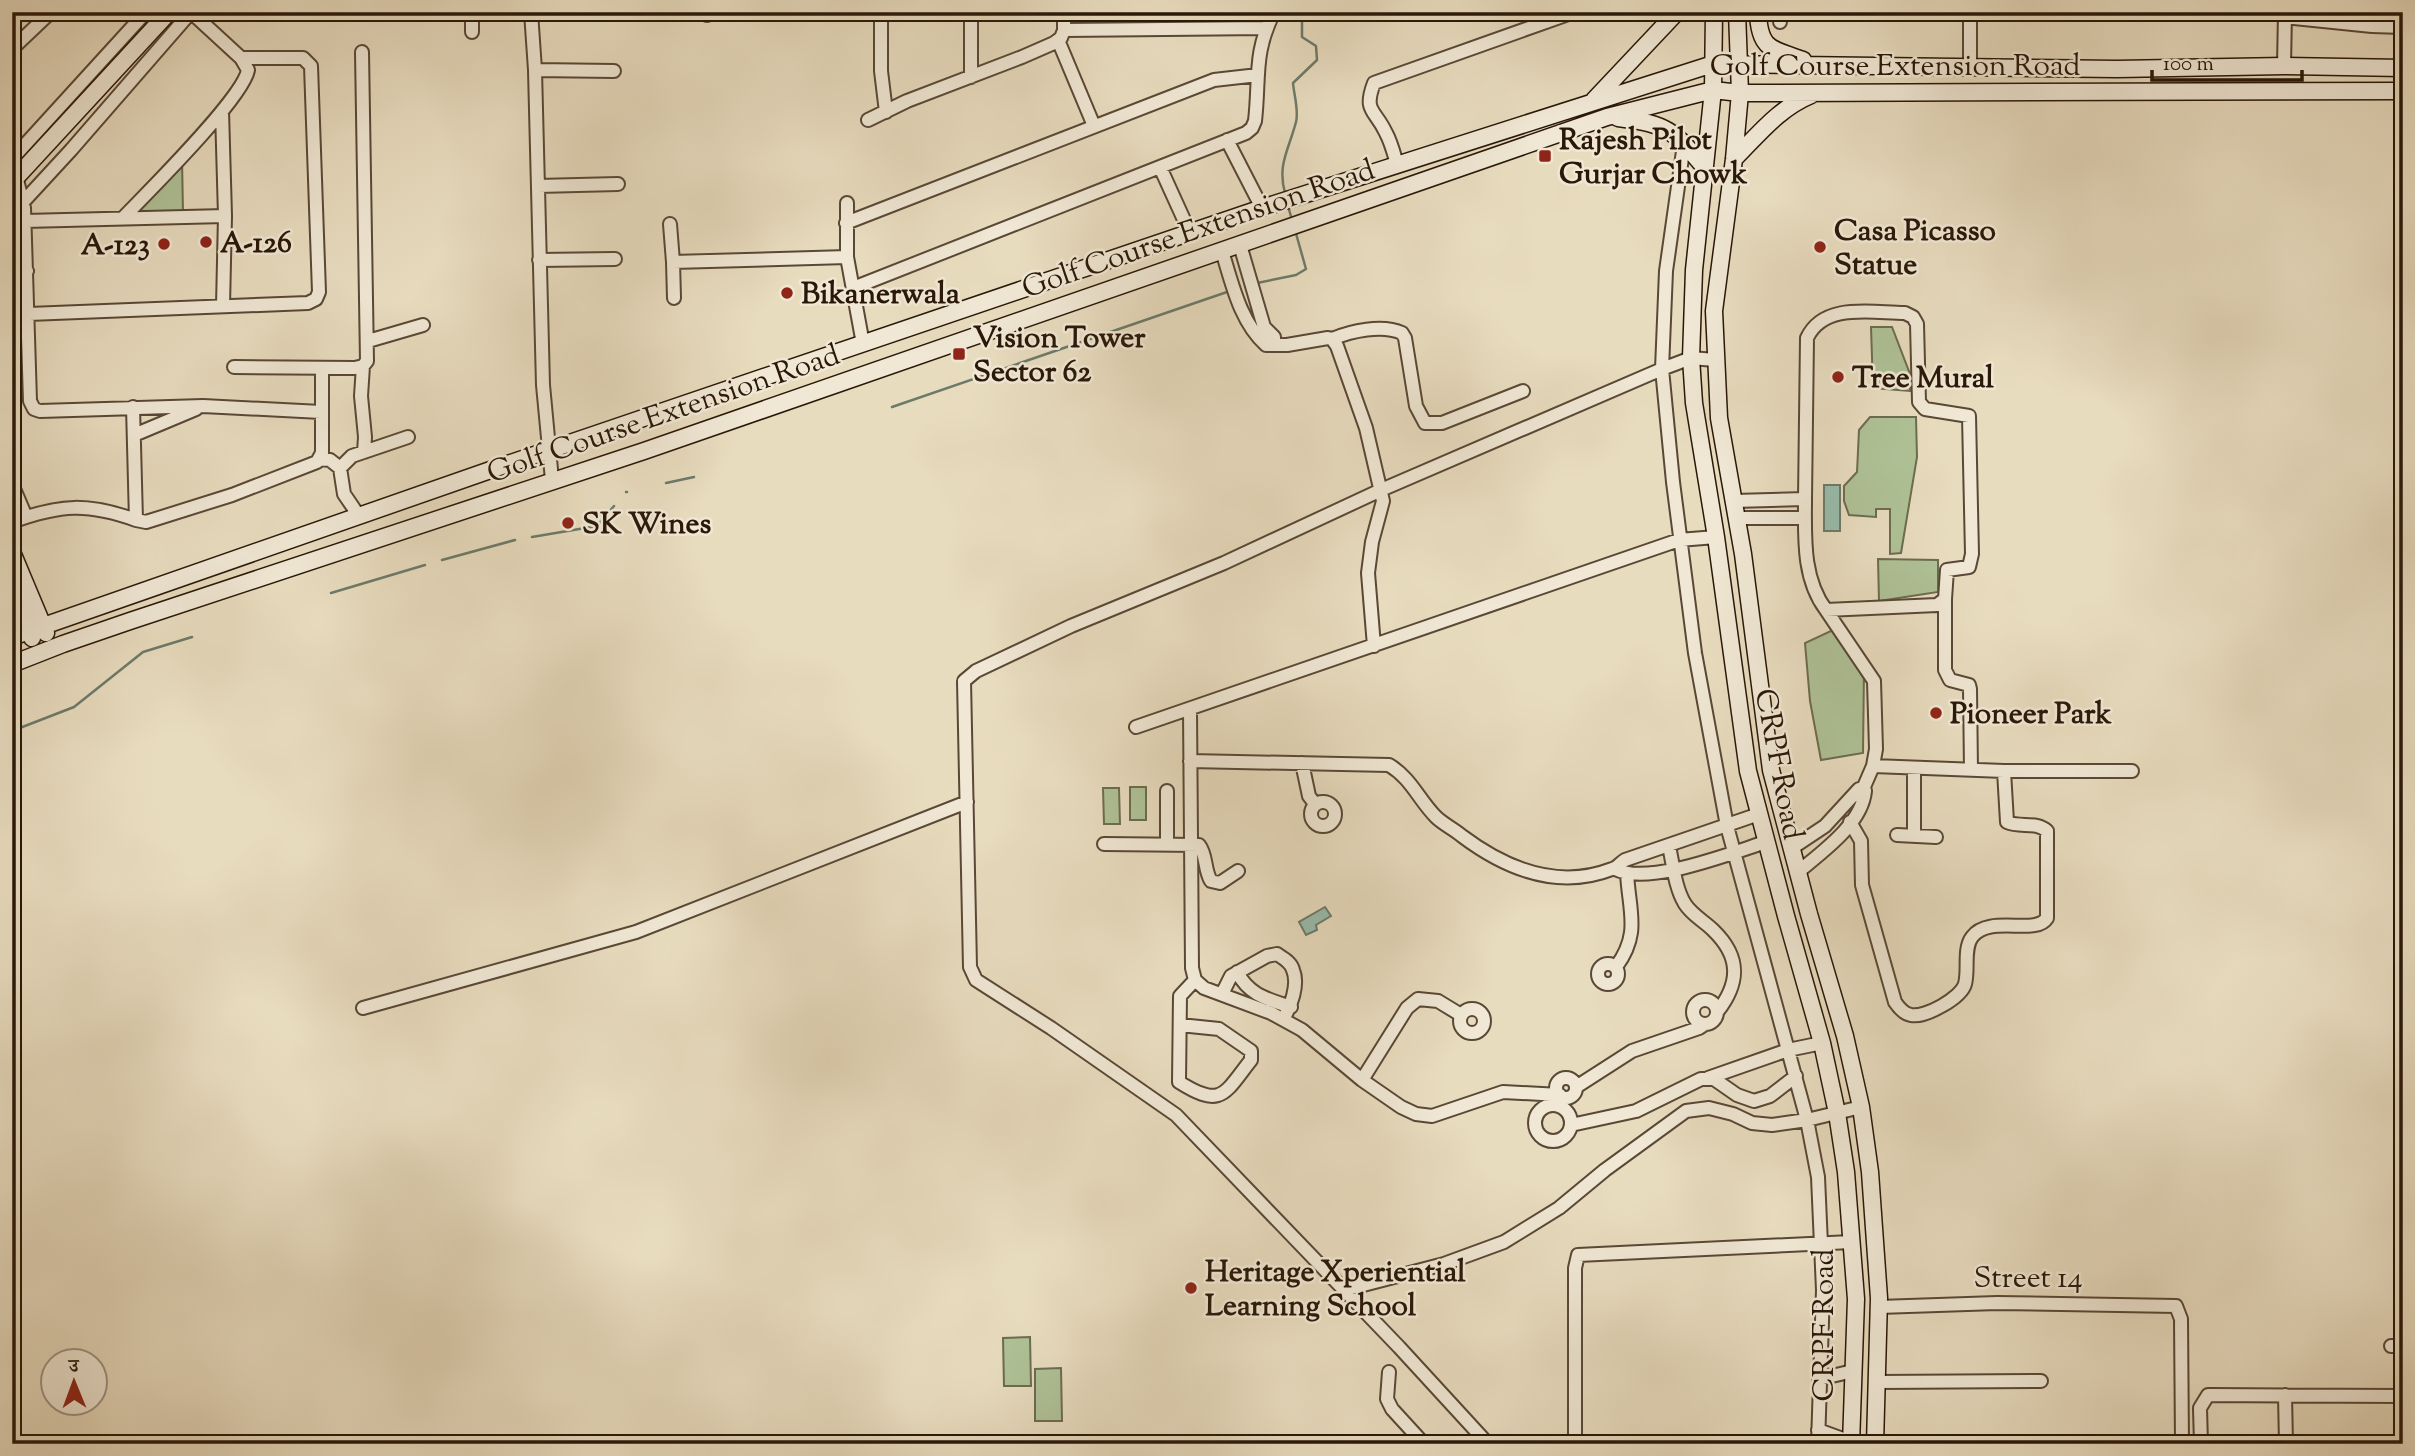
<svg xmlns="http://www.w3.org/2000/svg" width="2415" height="1456" font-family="'Sorts Mill Goudy','Noto Serif Devanagari',serif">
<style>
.green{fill:#afc297;stroke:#6c6c50;stroke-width:2}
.water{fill:#98bcac;stroke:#6c7a6a;stroke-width:2}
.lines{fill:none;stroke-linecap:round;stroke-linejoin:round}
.stream{stroke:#6c7a6a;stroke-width:2.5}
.street-casing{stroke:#594836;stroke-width:16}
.secondary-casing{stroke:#291708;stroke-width:19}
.street{stroke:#f0e8d5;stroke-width:12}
.secondary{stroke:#f0e8d5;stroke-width:16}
.poi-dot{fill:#8f2418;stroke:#f0e8d5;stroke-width:2.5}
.labels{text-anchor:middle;stroke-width:5;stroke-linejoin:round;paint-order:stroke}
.street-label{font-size:30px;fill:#291708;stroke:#f0e8d5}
.poi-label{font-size:30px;font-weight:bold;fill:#291708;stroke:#f0e8d5;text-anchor:start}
</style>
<rect width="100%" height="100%" fill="#e8dcbf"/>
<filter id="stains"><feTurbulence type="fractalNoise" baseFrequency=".00286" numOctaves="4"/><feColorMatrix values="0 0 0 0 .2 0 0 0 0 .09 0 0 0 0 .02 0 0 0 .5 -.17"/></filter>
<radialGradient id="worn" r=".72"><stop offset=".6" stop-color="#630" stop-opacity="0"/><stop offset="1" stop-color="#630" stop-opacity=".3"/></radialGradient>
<path class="green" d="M 182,159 L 183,213 L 130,216 Z
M 1871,327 L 1892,327 L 1910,374 L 1910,391 L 1873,388 Z
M 1870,417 L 1916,417 L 1917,457 L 1901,553 L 1890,554 L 1890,509 L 1876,509 L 1876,517 L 1849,515 L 1844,501 L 1844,486 L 1857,472 L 1859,430 Z
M 1878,559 L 1938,560 L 1938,592 L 1879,601 Z
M 1833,630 L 1864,668 L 1863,753 L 1821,760 L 1810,701 L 1805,643 Z
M 1130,787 L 1146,787 L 1146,820 L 1130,820 Z
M 1103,788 L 1119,788 L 1120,824 L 1104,824 Z
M 1030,1337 L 1031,1386 L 1004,1386 L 1003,1338 Z
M 1061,1368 L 1062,1421 L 1035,1421 L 1035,1369 Z"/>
<path class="water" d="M 1824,485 L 1840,485 L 1840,531 L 1824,531 Z
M 1325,907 L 1331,916 L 1316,925 L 1317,930 L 1306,935 L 1299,922 Z"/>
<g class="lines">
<path class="stream" d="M 1285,193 C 1277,165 1289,149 1296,122 C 1299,111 1294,95 1293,83 L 1317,60 L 1316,46 L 1302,37 L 1302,17 L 1306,12
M 1288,206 L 1292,220
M 1257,283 L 1296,275 L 1306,269 L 1295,230
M 892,407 L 1227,292
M 666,483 L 694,477
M 626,492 L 627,492
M 532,537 L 597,526 L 614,506
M 442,560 L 515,540
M 331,593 L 425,565
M 12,731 L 74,707 L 143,652 L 192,637"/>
<defs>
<path id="street" d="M 191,12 L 241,58
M 531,12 L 535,70 L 543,385 L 552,480
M 707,12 L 707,15
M 881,12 L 881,71 L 886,112
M 2285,17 L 2372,26 L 2403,27
M 1780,22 L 1780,12
M 1064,30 L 1266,28
M 472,32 L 472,12
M 1058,40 L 1094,126
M 12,49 L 51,12
M 2284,66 L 2285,12
M 1970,67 L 1970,12
M 535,70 L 614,71
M 971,77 L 971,12
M 222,111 L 225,216 L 223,306
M 868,120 L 907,101 L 1022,57 L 1054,43 L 1061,38 L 1064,30 L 1064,12
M 1227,140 L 1262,208
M 1684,144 L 1666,271 L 1662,369 L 1673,482 L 1695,653 L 1727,826 L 1807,1120 L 1818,1177 L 1823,1290 L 1818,1444
M 12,159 L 146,12
M 12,160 L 24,208 L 30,401 L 34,409 L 40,411 L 203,406 L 321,412
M 1397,164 C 1394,154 1391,142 1386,133 C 1375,109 1363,112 1374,83 L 1574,12
M 1160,167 L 1190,233
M 538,186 L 618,184
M 847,203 L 847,257 L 863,344
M 12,207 L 24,201 L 71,150 L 191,12
M 25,221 L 225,216
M 846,223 L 1214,80 L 1258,75
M 670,224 L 673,262 L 847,257
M 1240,245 L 1264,327 L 1274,337 L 1274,345
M 12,248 L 27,271
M 1222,251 C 1232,283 1240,322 1266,345 L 1287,345 L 1328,338 L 1332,339 L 1337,346 L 1366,428 L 1383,501 L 1372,542 L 1368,573 L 1374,646
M 539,260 L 615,259
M 673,262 L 674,298
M 853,288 L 1246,133 L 1252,128 L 1255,121 C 1260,77 1253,54 1274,12
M 29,314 L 308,303 L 316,299 L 319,292 L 311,66 L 303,58 L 241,58 L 248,70 C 243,98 148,192 123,218
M 1332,339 C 1351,331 1382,324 1402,333 L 1405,338 L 1416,406 L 1425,423 L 1442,423 L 1523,391
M 368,341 L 423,325
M 363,366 L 361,396 L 365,437 L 364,452
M 234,367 L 355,368 L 363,366 L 367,361 L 362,52
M 133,407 L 136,520 L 146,522 L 232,495 L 317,462 L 322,453 L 322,368
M 134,435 L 196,409
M 320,459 L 330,460 L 340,468 L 344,494 L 359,516
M 340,468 L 352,456 L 408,437
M 12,484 L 26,517
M 1734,501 L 1805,499 L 1807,338 C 1824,302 1872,313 1905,313 L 1913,317 L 1917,324 L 1919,402 L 1925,409 L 1969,416 L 1972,554 L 1969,567 L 1947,570 L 1945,599 L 1937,605 L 1826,610 C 1802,578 1805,536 1805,499
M 1737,518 L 1805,518
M 12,522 C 61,504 88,503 136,520
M 1945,599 L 1945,670 L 1950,680 L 1969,685 L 1970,689 L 1971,770
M 1826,610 L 1874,681 L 1876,749 L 1873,766 L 1863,789
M 1190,709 L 1192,968 L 1195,980 L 1204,988 L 1271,1013 L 1302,1030 L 1362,1080 L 1401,1107 L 1416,1114 L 1432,1116 L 1503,1092 L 1560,1095
M 1136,727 L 1679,540 L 1716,537
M 1190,761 L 1389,765 C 1411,778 1419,800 1436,817 C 1443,824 1454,829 1462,836 C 1506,869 1558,890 1612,869 C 1617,868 1620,863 1625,860 L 1759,814
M 1302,763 L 1309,796 L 1315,804
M 1873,766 L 2004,771 L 2132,771
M 1167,791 L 1167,844
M1311 814a12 12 0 1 1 24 0a12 12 0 1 1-24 0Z
M 1850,822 L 1861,841 L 1862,885 L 1895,1002 C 1899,1008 1904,1014 1911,1015 C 1925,1018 1961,998 1965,984 C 1969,970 1963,949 1972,937 C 1989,914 2036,936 2047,918 L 2047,831 C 2036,821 2020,828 2007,822 L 2004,771
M 1897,835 L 1936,837
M 1914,836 L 1914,769
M 1104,844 L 1199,845 C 1207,855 1204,870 1211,881 L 1220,883 L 1238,871
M 1669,846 C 1673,864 1675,888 1685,904 C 1692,915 1704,921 1713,930 C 1741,957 1740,983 1717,1012
M 1792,848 L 1825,826 L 1859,789 L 1865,791 C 1862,824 1822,852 1798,872
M 1615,869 C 1648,886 1731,853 1766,842
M1598 974a10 10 0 1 1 20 0a10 10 0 1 1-20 0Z
M 1616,967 C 1641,933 1629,912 1627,873
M 1237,972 C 1249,995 1267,999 1291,1007
M 1222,994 L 1231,976 L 1267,956 L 1277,954 C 1283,958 1291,962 1293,970 C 1299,984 1291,1007 1283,1019
M1693 1012a12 12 0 1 1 24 0a12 12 0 1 1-24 0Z
M 363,1008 L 636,932 L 967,802
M1460 1021a12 12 0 1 1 24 0a12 12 0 1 1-24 0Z
M 1180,1025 L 1219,1029 L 1251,1051 L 1251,1060 C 1224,1094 1222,1109 1179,1082 L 1180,996 L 1195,980
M 1708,1078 L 1788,1050 L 1822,1043
M1556 1088a10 10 0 1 1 20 0a10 10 0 1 1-20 0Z
M 1362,1080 L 1407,1008 L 1418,999 L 1438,1001 L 1461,1015
M 1576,1087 L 1632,1051 L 1699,1028 L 1705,1024
M1535 1123a18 18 0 1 1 36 0a18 18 0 1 1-36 0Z
M 1571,1125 L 1636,1111 L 1701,1079 L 1714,1079 L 1737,1095 L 1754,1101 L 1770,1096 L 1796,1076
M 1344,1290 L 1444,1264 L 1504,1242 L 1559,1208 L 1605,1170 L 1686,1111 L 1709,1108 L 1733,1114 L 1752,1123 L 1772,1125 L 1807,1120 L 1861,1107
M 1879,1307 L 1997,1303 L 2176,1306 L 2181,1319 L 2182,1444
M 2391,1346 L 2403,1346
M 1389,1372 L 1387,1399 L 1392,1409 L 1424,1444
M 1819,1379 L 1853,1371
M 1877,1382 L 2041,1381
M 2285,1395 L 2286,1444
M 1818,1430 L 1851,1442
M 1488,1444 L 1399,1347 L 1176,1115 L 1051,1028 L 976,980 L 970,967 L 964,681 L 976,671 L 1071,626 L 1224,563 L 1381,490 L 1662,369 L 1691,358 L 1715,360
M 1575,1444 L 1575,1268 L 1578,1255 L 1851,1242
M 2201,1444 L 2200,1408 L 2208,1395 L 2403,1396"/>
<path id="secondary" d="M 1714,12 L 1713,90 L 1694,270 L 1691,358 L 1694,403 L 1716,537 L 1748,771 L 1786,916 L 1822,1043 L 1837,1113 L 1846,1172 L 1856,1299 L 1851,1444
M 1737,12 L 1740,93 L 1734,159 L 1714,311 L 1719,418 L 1743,554 L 1771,770 L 1809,914 L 1845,1036 L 1861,1107 L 1870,1172 L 1879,1298 L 1875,1444
M 1758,12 C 1759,49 1771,49 1803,60
M 1594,100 L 1677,12
M 1618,118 C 1668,124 1673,130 1705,168
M 1734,159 C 1758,135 1779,108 1811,95
M 12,182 L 169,12
M 12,552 L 46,633
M 12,577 L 32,638
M 12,637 L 499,467 L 1262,208 L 1713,64 L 2117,69 L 2284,66 L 2403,68
M 12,664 L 63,644 L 130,621 L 644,451 L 1607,117 L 1713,90 L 1740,93 L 2403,91"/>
</defs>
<use href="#street" class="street-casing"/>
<use href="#secondary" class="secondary-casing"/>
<use href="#street" class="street"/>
<use href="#secondary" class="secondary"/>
</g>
<g class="poi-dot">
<rect x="1538" y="149" width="14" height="14" rx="3.5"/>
<circle cx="206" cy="242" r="7"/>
<circle cx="164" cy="244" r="7"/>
<circle cx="1820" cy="247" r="7"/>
<circle cx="787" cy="293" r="7"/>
<rect x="952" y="347" width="14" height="14" rx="3.5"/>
<circle cx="1838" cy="377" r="7"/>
<circle cx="568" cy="523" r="7"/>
<circle cx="1936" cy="713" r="7"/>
<circle cx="1191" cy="1288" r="7"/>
</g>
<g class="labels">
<g class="street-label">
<text x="1895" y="75">Golf Course Extension Road</text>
<text transform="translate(1198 228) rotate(-19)" y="10">Golf Course Extension Road</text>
<text transform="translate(663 413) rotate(-19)" y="10">Golf Course Extension Road</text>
<text transform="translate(1780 764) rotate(79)" y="10">CRPF Road</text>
<text x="2028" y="1287">Street 14</text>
<text transform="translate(1823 1325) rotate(-90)" y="10">CRPF Road</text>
</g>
<g class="poi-label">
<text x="1559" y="149">Rajesh Pilot<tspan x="1559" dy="34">Gurjar Chowk</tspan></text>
<text x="1834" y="240">Casa Picasso<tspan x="1834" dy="34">Statue</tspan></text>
<text x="220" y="252">A-126</text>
<text x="150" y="254" text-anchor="end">A-123</text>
<text x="801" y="303">Bikanerwala</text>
<text x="973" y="347">Vision Tower<tspan x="973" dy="34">Sector 62</tspan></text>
<text x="1852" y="387">Tree Mural</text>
<text x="582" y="533">SK Wines</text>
<text x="1950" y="723">Pioneer Park</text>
<text x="1205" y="1281">Heritage Xperiential<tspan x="1205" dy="34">Learning School</tspan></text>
</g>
</g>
<rect width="2415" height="1456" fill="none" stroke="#e8dcbf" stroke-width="42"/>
<rect x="14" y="14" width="2387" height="1428" fill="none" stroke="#291708" stroke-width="3.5"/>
<rect x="21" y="21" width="2373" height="1414" fill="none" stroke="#291708" stroke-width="2"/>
<g transform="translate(74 1382) rotate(359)"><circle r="33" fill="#f0e8d5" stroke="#a09483" stroke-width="2"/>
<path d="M0-5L12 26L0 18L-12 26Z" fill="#8f2418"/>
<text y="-10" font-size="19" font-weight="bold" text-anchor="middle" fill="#291708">उ</text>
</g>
<path d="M2152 70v10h150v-10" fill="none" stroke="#291708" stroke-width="3.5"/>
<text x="2163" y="70" font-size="21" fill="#291708" stroke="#f0e8d5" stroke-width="5" paint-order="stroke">100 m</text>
<rect width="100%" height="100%" filter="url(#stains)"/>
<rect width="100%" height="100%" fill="url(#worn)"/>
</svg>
